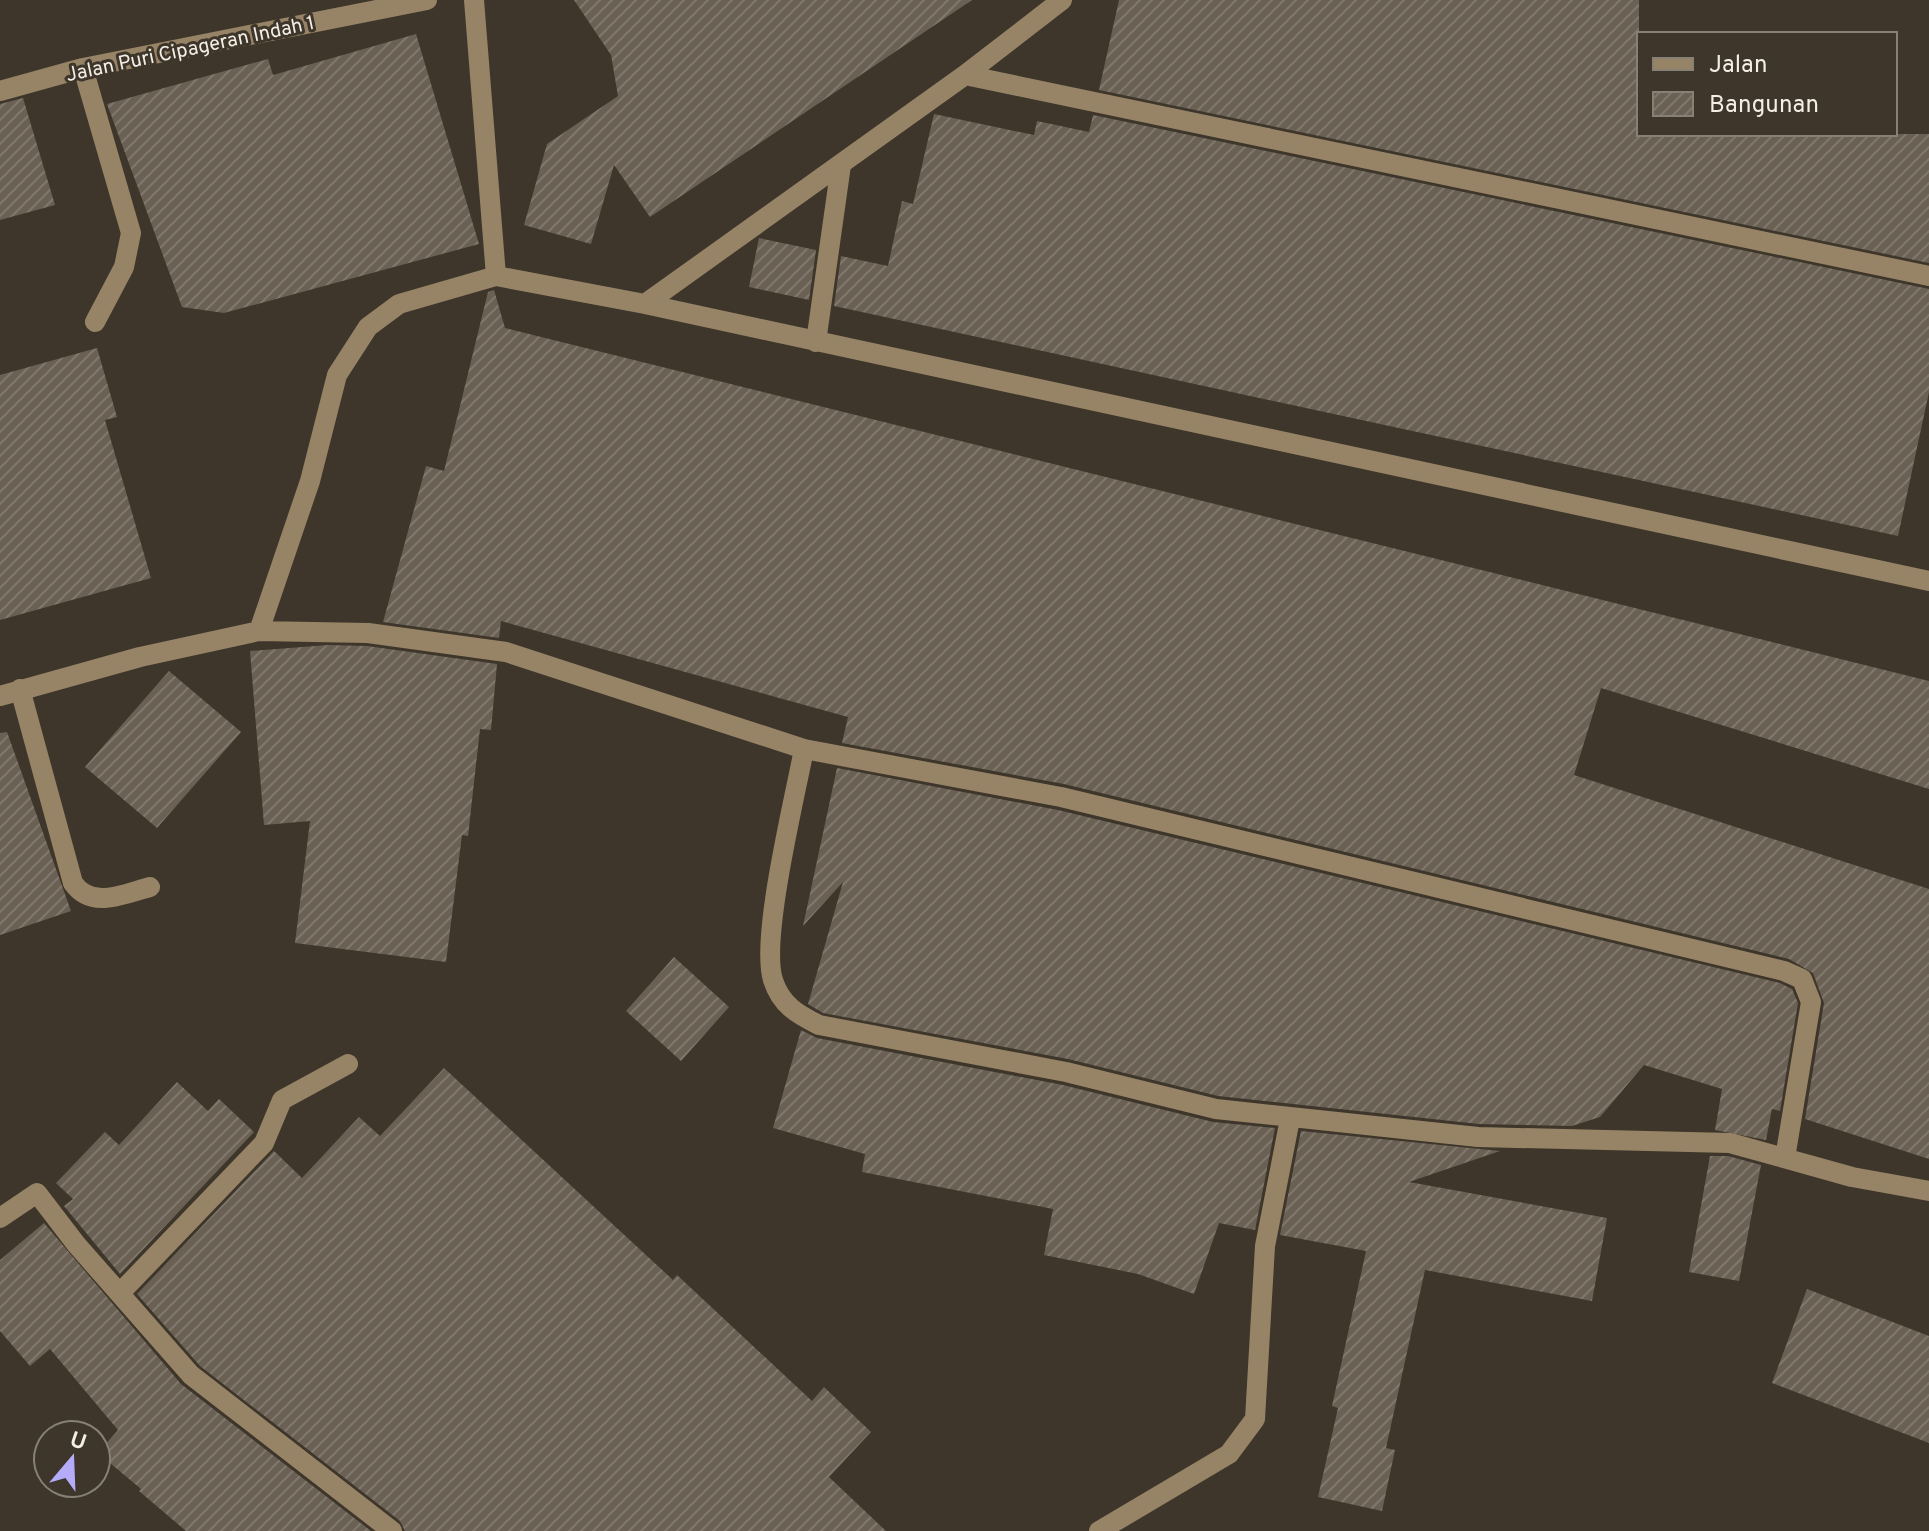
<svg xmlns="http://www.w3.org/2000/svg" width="1929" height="1531" font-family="Overpass,sans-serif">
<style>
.building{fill:url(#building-hatch)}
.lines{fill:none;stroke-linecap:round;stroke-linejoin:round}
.minor{stroke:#978467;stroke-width:20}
.labels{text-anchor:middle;stroke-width:6;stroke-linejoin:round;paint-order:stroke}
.street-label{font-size:20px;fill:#f3eee6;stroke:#3e362a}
</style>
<defs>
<pattern id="building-hatch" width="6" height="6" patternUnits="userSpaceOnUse" patternTransform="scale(2)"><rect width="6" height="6" fill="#6a6154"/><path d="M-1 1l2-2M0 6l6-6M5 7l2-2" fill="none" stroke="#80786d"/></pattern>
</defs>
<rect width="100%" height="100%" fill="#3e362a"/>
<path class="building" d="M 574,0 L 972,0 L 650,217 L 614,165 L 591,244 L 524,225 L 547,144 L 618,96 L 611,55 Z
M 1119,0 L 1639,0 L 1639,134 L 1929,134 L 1929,263 L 1099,90 Z
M 416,34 L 479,244 L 224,313 L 182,307 L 107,104 L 268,59 L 273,75 Z
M 23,98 L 55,205 L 0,220 L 0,104 Z
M 934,114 L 1034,135 L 1037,121 L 1089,132 L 1093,115 L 1929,289 L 1929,392 L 1898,536 L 834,306 L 841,256 L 888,266 L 902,201 L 913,204 Z
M 759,238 L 816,250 L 809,300 L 749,287 Z
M 494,290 L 505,328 L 1929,681 L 1929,789 L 1601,688 L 1574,775 L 1929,889 L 1929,1159 L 1805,1119 L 1824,1003 L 1813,973 L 1789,959 L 1064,784 L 842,743 L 848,717 L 501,621 L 499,638 L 383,622 L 426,466 L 444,471 L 488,292 Z
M 97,348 L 117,417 L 105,420 L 151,578 L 0,620 L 0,375 Z
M 328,645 L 367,646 L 497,664 L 491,730 L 480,729 L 468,836 L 462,835 L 446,962 L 295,943 L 310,821 L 264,825 L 250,651 Z
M 169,671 L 241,732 L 157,828 L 85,767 Z
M 7,732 L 71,911 L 0,935 L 0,733 Z
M 837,768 L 1058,810 L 1780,983 L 1792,989 L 1798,1003 L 1780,1111 L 1772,1109 L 1766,1140 L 1715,1130 L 1722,1089 L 1644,1065 L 1600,1117 L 1572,1126 L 1479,1124 L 1218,1096 L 1068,1059 L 823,1013 L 808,1004 L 843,882 L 803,926 Z
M 674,957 L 729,1007 L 681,1061 L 626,1011 Z
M 801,1030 L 817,1038 L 1063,1085 L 1213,1122 L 1275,1128 L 1255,1230 L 1219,1223 L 1194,1294 L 1138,1274 L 1044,1255 L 1053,1209 L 862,1172 L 865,1154 L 773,1128 Z
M 444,1068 L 673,1280 L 677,1275 L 812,1401 L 824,1387 L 871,1432 L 829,1477 L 886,1531 L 405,1531 L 400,1521 L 200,1366 L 137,1294 L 274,1151 L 302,1178 L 359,1117 L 380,1136 Z
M 177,1082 L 208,1111 L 219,1099 L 254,1132 L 120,1274 L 64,1206 L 73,1199 L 56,1183 L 105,1132 L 119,1145 Z
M 1301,1131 L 1500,1151 L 1409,1182 L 1607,1218 L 1592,1301 L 1425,1270 L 1386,1448 L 1395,1450 L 1382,1511 L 1318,1497 L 1338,1408 L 1332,1406 L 1366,1251 L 1280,1235 Z
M 1710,1156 L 1728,1156 L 1761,1165 L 1739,1281 L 1689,1272 Z
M 44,1223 L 181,1384 L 371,1531 L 186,1531 L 139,1491 L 141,1489 L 98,1453 L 118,1430 L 50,1349 L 30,1366 L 0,1331 L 0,1260 Z
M 1807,1289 L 1929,1336 L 1929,1443 L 1772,1383 Z"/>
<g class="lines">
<path class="minor" d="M 474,0 L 496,276
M 83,68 L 131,233 L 124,267 L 95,322
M 965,75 L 1929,276
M 0,91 L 83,68 L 427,0
M 645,304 L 965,75 L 1062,0
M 816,342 L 841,165
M 259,631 L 310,481 L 337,375 L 368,327 L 399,304 L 496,276 L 645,304 L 1929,581
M 20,689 L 73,883 C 92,910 123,894 150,887
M 0,696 L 140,657 L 259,631 L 368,633 L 506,652 L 804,749 L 1061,797 L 1784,971 L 1802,979 L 1811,1002 L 1785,1158
M 804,749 C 795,797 760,939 773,980 C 781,1005 797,1014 819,1025 L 1066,1072 L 1216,1109 L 1478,1137 L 1730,1143 L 1852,1177 L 1929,1191
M 0,1218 L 37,1193 L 76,1244 L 191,1375 L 392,1531
M 120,1293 L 264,1143 L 282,1100 L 348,1064
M 1099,1531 L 1229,1454 L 1255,1419 L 1265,1246 L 1290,1119"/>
</g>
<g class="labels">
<g class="street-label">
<text transform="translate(190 48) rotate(-12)" y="7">Jalan Puri Cipageran Indah 1</text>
</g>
</g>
<rect x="1637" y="32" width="260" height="104" fill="#3e362a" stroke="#868075" stroke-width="2"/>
<rect x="1653" y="58" width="40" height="12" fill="#978467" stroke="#868075" stroke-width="2"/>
<text x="1709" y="72" font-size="24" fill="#f3eee6">Jalan</text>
<rect x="1653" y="92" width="40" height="24" fill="url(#building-hatch)" stroke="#868075" stroke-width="2"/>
<text x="1709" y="112" font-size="24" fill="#f3eee6">Bangunan</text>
<g transform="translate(72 1459) rotate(19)"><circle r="38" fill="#3e362a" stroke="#868075" stroke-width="2"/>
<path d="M0-6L14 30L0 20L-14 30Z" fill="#b4acf9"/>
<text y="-12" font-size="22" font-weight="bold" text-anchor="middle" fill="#f3eee6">U</text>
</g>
</svg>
